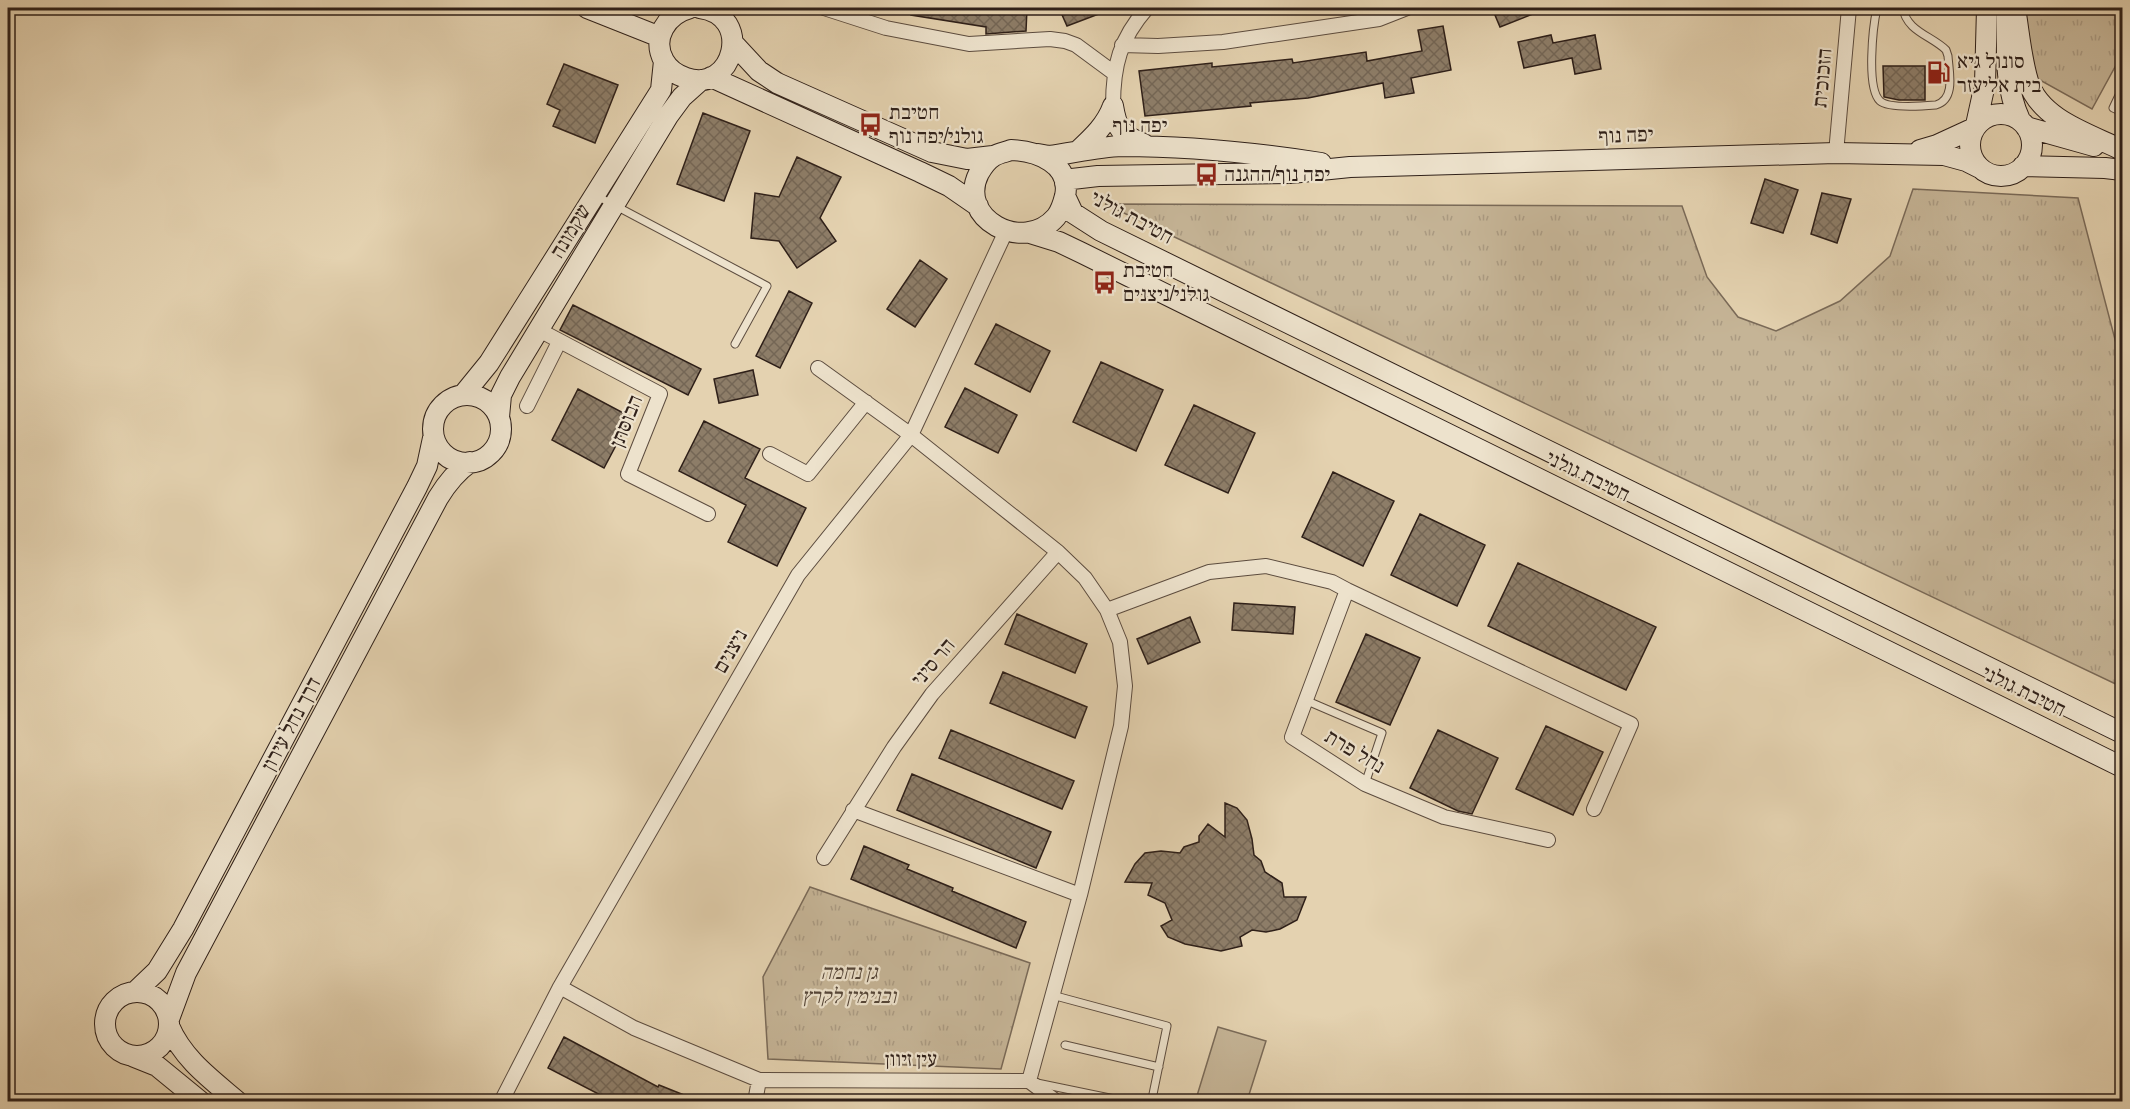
<svg xmlns="http://www.w3.org/2000/svg" width="2130" height="1109" font-family="'Libre Bodoni','Frank Ruhl Libre',serif">
<style>
.grass{fill:url(#grass-tufts);stroke:#7a6a58;stroke-width:1.5}
.pitch{fill:#c5b496;stroke:#7a6a58;stroke-width:1.5}
.building{fill:url(#building-cross-hatch);stroke:#2f2019;stroke-width:1.5}
.lines{fill:none;stroke-linecap:round;stroke-linejoin:round}
.lane-casing{stroke:#5c4c3f;stroke-width:9}
.street-casing{stroke:#5c4c3f;stroke-width:16}
.secondary-casing{stroke:#2f2019;stroke-width:22}
.lane{stroke:#ede2cc;stroke-width:7}
.street{stroke:#ede2cc;stroke-width:14}
.secondary{stroke:#ede2cc;stroke-width:20}
.labels{text-anchor:middle;stroke-width:4.5;stroke-linejoin:round;paint-order:stroke}
.poi-label{font-size:21px;fill:#2f2019;stroke:#ede2cc;text-anchor:start}
.street-label{font-size:21px;fill:#2f2019;stroke:#ede2cc}
.park-label{font-size:21px;font-style:italic;fill:#544538;stroke:#ede2cc}
</style>
<defs>
<pattern id="grass-tufts" width="24" height="20" patternUnits="userSpaceOnUse" patternTransform="scale(1.5)"><rect width="24" height="20" fill="#c5b496"/><path d="M3 7l-1-3M5 7V3M7 7l1-3M15 17l-1-3M17 17v-4M19 17l1-3" fill="none" stroke="#aa9a81"/></pattern>
<pattern id="building-cross-hatch" width="8" height="8" patternUnits="userSpaceOnUse" patternTransform="scale(1.5)"><rect width="8" height="8" fill="#8d7d68"/><path d="M0 0l8 8M0 8l8-8" fill="none" stroke="#746655"/></pattern>
</defs>
<rect width="100%" height="100%" fill="#e4d2b0"/>
<filter id="stains"><feTurbulence type="fractalNoise" baseFrequency=".00333" numOctaves="4"/><feColorMatrix values="0 0 0 0 .2 0 0 0 0 .09 0 0 0 0 .02 0 0 0 .5 -.17"/></filter>
<radialGradient id="worn" r=".72"><stop offset=".6" stop-color="#630" stop-opacity="0"/><stop offset="1" stop-color="#630" stop-opacity=".3"/></radialGradient>
<path class="grass" d="M 2001,8 L 2122,8 L 2122,54 L 2092,109 L 2004,60 Z
M 1913,189 L 2078,198 L 2122,366 L 2122,687 L 1105,204 L 1682,206 L 1707,277 L 1738,317 L 1776,331 L 1840,301 L 1890,256 Z
M 810,887 L 1030,963 L 1001,1069 L 768,1059 L 763,977 Z"/>
<path class="pitch" d="M 1218,1027 L 1266,1041 L 1247,1101 L 1204,1101 L 1196,1099 Z"/>
<path class="building" d="M 911,8 L 1027,8 L 1026,31 L 986,34 L 986,27 L 911,15 Z
M 1059,8 L 1112,8 L 1112,9 L 1067,26 Z
M 1492,8 L 1548,8 L 1500,27 Z
M 1443,26 L 1451,70 L 1411,78 L 1414,93 L 1385,98 L 1383,83 L 1308,98 L 1250,103 L 1251,106 L 1145,116 L 1139,71 L 1212,63 L 1212,67 L 1292,59 L 1293,63 L 1366,52 L 1367,61 L 1422,51 L 1418,30 Z
M 1551,35 L 1553,43 L 1595,35 L 1601,69 L 1575,74 L 1572,58 L 1524,68 L 1518,42 Z
M 564,64 L 618,85 L 595,143 L 553,126 L 560,110 L 547,104 Z
M 1883,66 L 1925,66 L 1925,100 L 1899,100 L 1884,97 Z
M 703,113 L 750,131 L 724,201 L 677,184 Z
M 797,157 L 841,177 L 820,218 L 836,241 L 797,268 L 779,241 L 751,238 L 755,193 L 779,197 Z
M 1765,179 L 1798,190 L 1783,233 L 1751,223 Z
M 1822,193 L 1851,199 L 1837,243 L 1811,234 Z
M 920,260 L 947,279 L 915,327 L 887,309 Z
M 789,291 L 812,303 L 780,368 L 756,356 Z
M 573,305 L 701,369 L 688,395 L 560,330 Z
M 996,324 L 1050,351 L 1030,392 L 975,364 Z
M 1101,362 L 1163,390 L 1136,451 L 1073,422 Z
M 753,370 L 758,395 L 719,403 L 714,379 Z
M 965,388 L 1017,415 L 998,453 L 945,427 Z
M 578,389 L 631,417 L 604,468 L 552,440 Z
M 1194,405 L 1255,433 L 1228,493 L 1165,465 Z
M 704,421 L 760,449 L 745,478 L 806,508 L 777,566 L 728,542 L 746,505 L 679,471 Z
M 1333,472 L 1394,501 L 1363,566 L 1302,537 Z
M 1420,514 L 1485,545 L 1457,606 L 1391,575 Z
M 1518,563 L 1656,627 L 1626,690 L 1488,626 Z
M 1234,603 L 1295,607 L 1293,634 L 1232,630 Z
M 1017,614 L 1087,644 L 1075,673 L 1005,644 Z
M 1190,617 L 1200,642 L 1148,664 L 1137,639 Z
M 1366,634 L 1420,658 L 1390,725 L 1336,702 Z
M 1003,672 L 1087,707 L 1075,738 L 990,703 Z
M 1546,726 L 1603,752 L 1573,815 L 1516,789 Z
M 951,730 L 1074,781 L 1062,809 L 939,758 Z
M 1438,730 L 1498,758 L 1472,814 L 1458,811 L 1410,788 Z
M 912,774 L 1051,832 L 1036,868 L 897,810 Z
M 1225,803 L 1237,808 L 1247,820 L 1252,839 L 1254,855 L 1261,861 L 1265,872 L 1282,883 L 1284,897 L 1306,897 L 1297,920 L 1280,929 L 1266,932 L 1252,930 L 1240,937 L 1242,946 L 1221,951 L 1185,944 L 1168,937 L 1161,926 L 1172,920 L 1165,903 L 1148,895 L 1152,883 L 1125,882 L 1135,864 L 1145,853 L 1161,851 L 1180,853 L 1184,847 L 1199,842 L 1199,836 L 1208,824 L 1225,837 Z
M 864,846 L 909,865 L 907,869 L 953,888 L 952,891 L 1026,922 L 1016,948 L 851,879 Z
M 564,1037 L 658,1087 L 659,1085 L 699,1101 L 612,1101 L 548,1068 Z"/>
<g class="lines">
<defs>
<path id="lane" d="M 1877,8 C 1873,26 1866,88 1880,101 C 1889,109 1924,106 1936,105 C 1956,99 1949,72 1948,56 L 1946,50 C 1932,36 1906,31 1903,8
M 2122,89 L 2113,108 L 2122,112
M 597,196 L 767,286 L 735,344
M 1305,700 L 1382,733 L 1365,784
M 1052,995 L 1167,1026 L 1152,1099 L 1150,1102
M 1065,1045 L 1159,1067
M 1037,1083 L 1129,1102"/>
<path id="street" d="M 824,8 L 886,28 L 969,44 L 1050,39 L 1065,41 L 1076,45 L 1114,73
M 1122,45 L 1158,46 L 1223,42 L 1379,19 L 1407,8
M 1113,106 C 1113,65 1120,39 1147,8
M 1836,153 L 1849,8
M 539,330 L 660,394 L 628,474 L 708,514
M 818,368 L 911,435 L 1058,552 L 1085,578 L 1107,610 L 1120,642 L 1125,686 L 1121,726 L 1080,895 L 1029,1081
M 527,406 L 559,342
M 770,454 L 808,474 L 866,402
M 1347,590 L 1631,724 L 1594,809
M 1107,610 L 1209,572 L 1266,566 L 1332,582 L 1347,590 L 1292,737 L 1365,784 L 1444,817 L 1548,840
M 853,810 L 1080,895
M 824,858 L 894,747 L 932,694 L 1058,552
M 560,987 L 634,1028 L 759,1080 L 1029,1081 L 1057,1102
M 501,1102 L 560,987 L 798,575 L 911,435 L 1006,231
M 755,1102 L 759,1080"/>
<path id="secondary" d="M 587,8 L 660,37
M 690,8 C 667,14 651,38 664,61 C 669,70 677,75 686,78 C 734,94 754,15 700,8
M 2015,8 C 2019,31 2021,58 2028,81 C 2040,120 2090,134 2122,150
M 2007,14 C 2007,51 2004,85 2020,120
M 733,43 L 759,71 L 777,83 L 932,152 L 967,159 L 993,156
M 711,77 L 920,172 L 949,186 L 978,206
M 1113,106 C 1117,130 1121,135 1144,144
M1970 145a31 31 0 1 1 62 0a31 31 0 1 1-62 0Z
M 1976,125 L 1985,84 L 1987,8
M 2026,127 L 2094,146
M 1011,150 C 1037,151 1072,164 1065,196 C 1063,204 1061,211 1056,217 C 1023,255 956,218 979,173 C 983,166 987,160 994,156 C 999,153 1006,152 1011,150 Z
M 1920,150 L 1937,145 L 1974,128
M 1078,151 C 1093,137 1106,125 1113,106
M 1038,154 L 1049,156 C 1073,153 1097,147 1122,146 C 1188,146 1256,153 1321,163
M 2023,166 L 2105,168 L 2122,170
M 1065,183 L 1072,179 L 1098,176 L 1291,173 L 1350,167 L 1836,153 L 1944,155 L 1966,161 L 1980,168
M 1065,196 L 1073,213 L 1101,231 L 2122,733
M 1030,233 L 1059,242 L 1082,253 L 2122,767
M433 429a34 34 0 1 1 68 0a34 34 0 1 1-68 0Z
M 463,395 L 489,363 L 661,90 L 664,61
M 499,417 L 501,395 L 510,377 L 668,116 L 682,97 L 701,80
M105 1024a32 32 0 1 1 64 0a32 32 0 1 1-64 0Z
M 135,992 L 157,971 L 183,929 L 417,487 L 427,466 L 433,438
M 169,1019 L 186,973 L 438,498 C 447,483 456,472 470,462
M 169,1026 C 183,1059 211,1079 238,1102
M 132,1056 L 157,1066 L 201,1102"/>
</defs>
<use href="#lane" class="lane-casing"/>
<use href="#street" class="street-casing"/>
<use href="#secondary" class="secondary-casing"/>
<use href="#lane" class="lane"/>
<use href="#street" class="street"/>
<use href="#secondary" class="secondary"/>
</g>
<defs>
<symbol id="fuel-bare" viewBox="-9 -9 18 18"><path d="M-5.5-6h7V0h2V4h1.3V-2.5L3-4.5l.8-.8L6-3V5H2.5V1h-1V6h-7ZM-4.2-4.7v3.2H.2V-4.7Z" fill="#8f2418" stroke="#ede2cc" stroke-width="2.5" paint-order="stroke"/></symbol>
<symbol id="bus-bare" viewBox="-9 -9 18 18"><path d="M-5-6H5V4H4V6H2V4H-2V6H-4V4H-5ZM-3.5-4V0h7V-4ZM-3.5 1.2v1.5H-2V1.2ZM2 1.2v1.5H3.5V1.2Z" fill="#8f2418" stroke="#ede2cc" stroke-width="2.5" paint-order="stroke"/></symbol>
</defs>
<g fill-rule="evenodd">
<use href="#fuel-bare" x="1922" y="56" width="33" height="33"/>
<use href="#bus-bare" x="854" y="108" width="33" height="33"/>
<use href="#bus-bare" x="1190" y="158" width="33" height="33"/>
<use href="#bus-bare" x="1088" y="266" width="33" height="33"/>
</g>
<g class="labels">
<g class="poi-label">
<text x="1957" y="68">סונול גיא<tspan x="1957" dy="24">בית אליעזר</tspan></text>
<text x="889" y="119">חטיבת<tspan x="889" dy="24">גולני/יפה נוף</tspan></text>
<text x="1224" y="181">יפה נוף/ההגנה</text>
<text x="1123" y="277">חטיבת<tspan x="1123" dy="24">גולני/ניצנים</tspan></text>
</g>
<g class="street-label">
<text transform="translate(1822 78) rotate(-85)" y="7">הזכוכית</text>
<text x="1140" y="132">יפה נוף</text>
<text transform="translate(1626 135) rotate(-2)" y="7">יפה נוף</text>
<text transform="translate(1132 217) rotate(28)" y="7">חטיבת גולני</text>
<text transform="translate(570 231) rotate(-59)" y="7">שקמונה</text>
<text transform="translate(626 421) rotate(-68)" y="7">הבוסתן</text>
<text transform="translate(1588 476) rotate(26)" y="7">חטיבת גולני</text>
<text transform="translate(730 651) rotate(-60)" y="7">ניצנים</text>
<text transform="translate(933 662) rotate(-50)" y="7">הר סיני</text>
<text transform="translate(2024 691) rotate(26)" y="7">חטיבת גולני</text>
<text transform="translate(291 724) rotate(-62)" y="7">דרך נחל עירון</text>
<text transform="translate(1355 751) rotate(31)" y="7">נחל פרת</text>
<text x="911" y="1066">עין זיוון</text>
</g>
<g class="park-label">
<text x="849" y="979">גן נחמה<tspan x="849" dy="24">ובנימין לקרץ</tspan></text>
</g>
</g>
<rect width="2130" height="1109" fill="none" stroke="#e4d2b0" stroke-width="30"/>
<rect x="9" y="9" width="2112" height="1091" fill="none" stroke="#2f2019" stroke-width="3"/>
<rect x="15" y="15" width="2100" height="1079" fill="none" stroke="#2f2019" stroke-width="1.5"/>
<rect width="100%" height="100%" filter="url(#stains)"/>
<rect width="100%" height="100%" fill="url(#worn)"/>
</svg>
